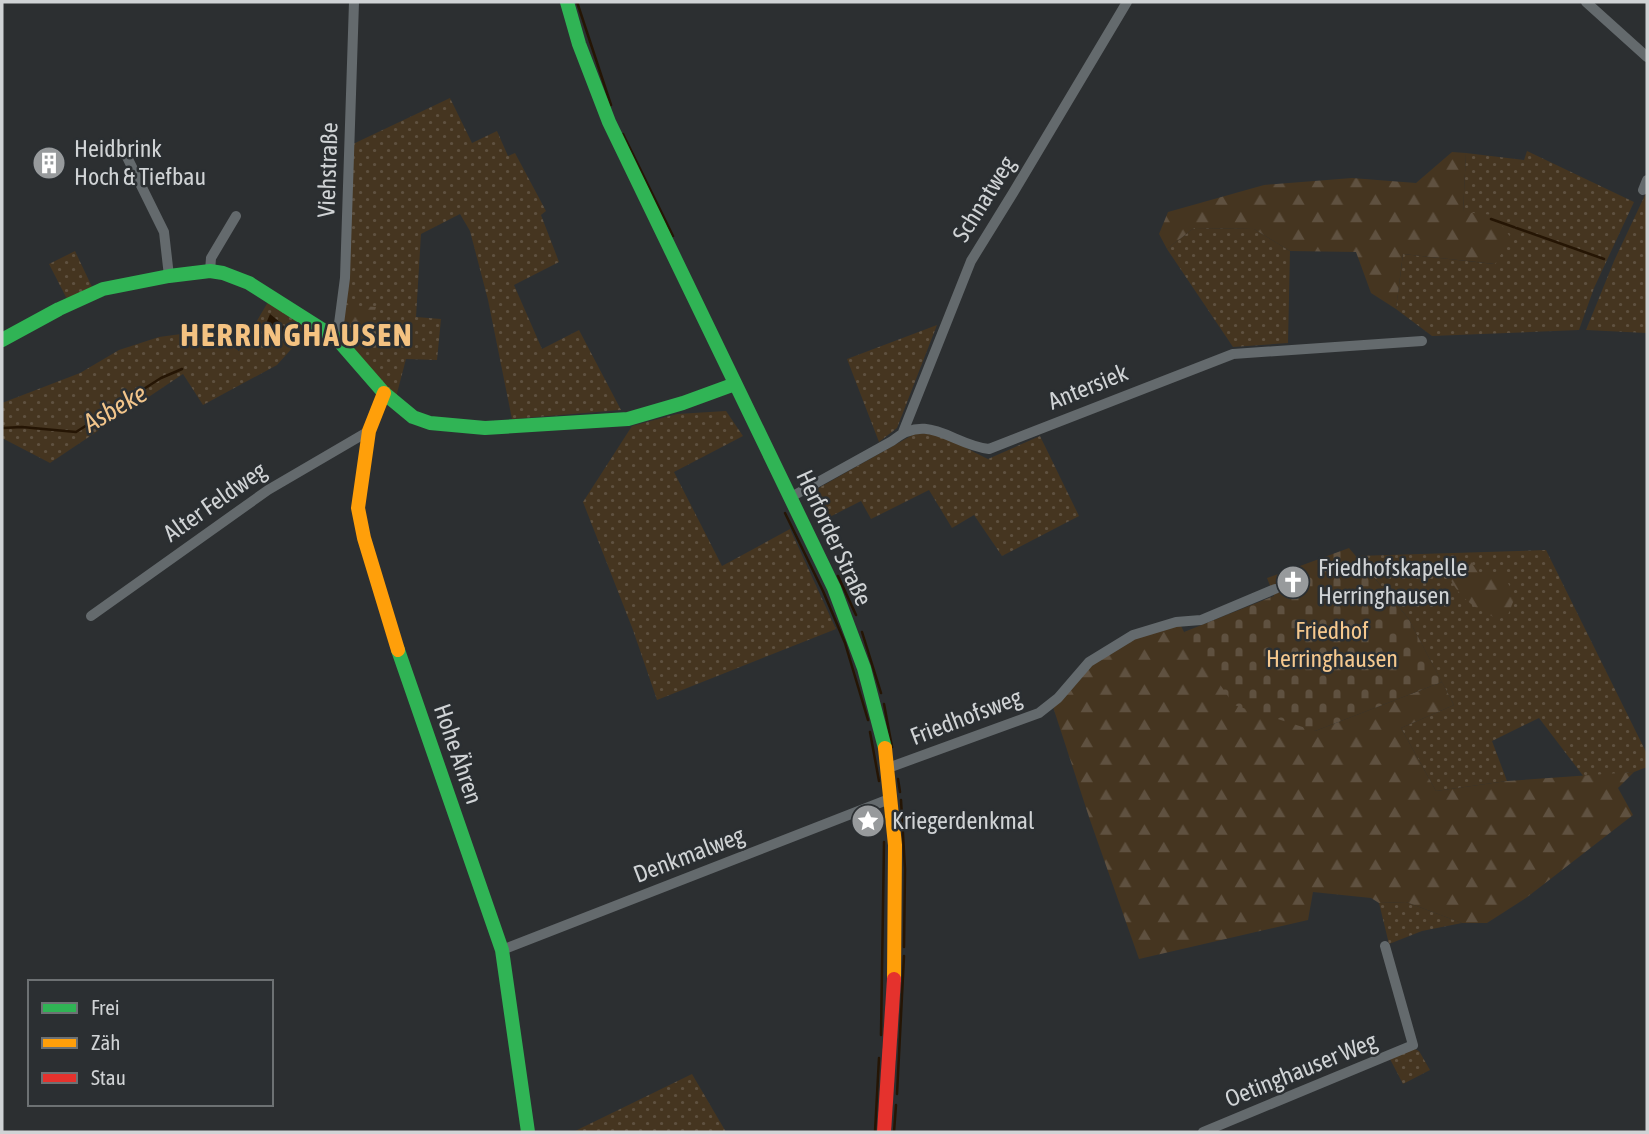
<svg xmlns="http://www.w3.org/2000/svg" width="1649" height="1134" font-family="'Asap Condensed',sans-serif">
<style>
.grass{fill:url(#grass-dots)}
.forest{fill:url(#forest-firs)}
.cemetery{fill:url(#cemetery-stones)}
.water{fill:url(#water-ripples)}
.lines{fill:none;stroke-linecap:round;stroke-linejoin:round}
.stream{stroke:#251504;stroke-width:2.5}
.street{stroke:#646a6d;stroke-width:10}
.fast{stroke:#30b455;stroke-width:14}
.slow{stroke:#ff9f0a;stroke-width:14}
.jam{stroke:#e5322d;stroke-width:14}
.labels{text-anchor:middle;stroke-width:5;stroke-linejoin:round;paint-order:stroke}
.poi-label{font-size:24px;fill:#d0d3d5;stroke:#2b2f32;text-anchor:start}
.street-label{font-size:24px;fill:#d0d3d5;stroke:#2b2f32}
.park-label{font-size:24px;fill:#f5c88e;stroke:#2b2f32}
.water-label{font-size:26px;font-style:italic;fill:#f2c58b;stroke:#2b2f32}
.district-label{font-size:32px;font-weight:bold;letter-spacing:2px;fill:#f4c281;stroke:#2b2f32}
</style>
<defs>
<pattern id="grass-dots" width="8" height="8" patternUnits="userSpaceOnUse" patternTransform="scale(1.75)"><rect width="8" height="8" fill="#453520"/><path d="M2 2h.1M6 6h.1" fill="none" stroke="#5f5140" stroke-width="1.8" stroke-linecap="round"/></pattern>
<pattern id="forest-firs" width="22" height="20" patternUnits="userSpaceOnUse" patternTransform="scale(1.75)"><rect width="22" height="20" fill="#453520"/><path d="M5 1l3.5 6h-7zM16 11l3.5 6h-7z" fill="#5f5140"/></pattern>
<pattern id="cemetery-stones" width="16" height="16" patternUnits="userSpaceOnUse" patternTransform="scale(1.75)"><rect width="16" height="16" fill="#453520"/><path d="M2 7V4a2 2 0 0 1 4 0v3zM10 15v-3a2 2 0 0 1 4 0v3z" fill="#5f5140"/></pattern>
<pattern id="water-ripples" width="26" height="14" patternUnits="userSpaceOnUse" patternTransform="scale(1.75)"><rect width="26" height="14" fill="#251504"/><path d="M2 4q2-2 4 0t4 0M15 11q2-2 4 0t4 0" fill="none" stroke="#443628"/></pattern>
</defs>
<rect width="100%" height="100%" fill="#2c2f31"/>
<path class="grass" d="M 450,98 L 472,143 L 497,131 L 508,156 L 515,153 L 546,211 L 541,215 L 559,262 L 514,285 L 542,349 L 579,330 L 621,410 L 512,419 L 488,300 L 470,231 L 460,214 L 421,234 L 416,317 L 441,319 L 437,360 L 406,359 L 396,397 L 362,359 L 346,305 L 353,144 Z
M 1527,151 L 1634,202 L 1594,288 L 1579,330 L 1432,336 L 1396,309 L 1403,254 L 1494,264 L 1463,212 L 1466,153 L 1524,160 Z
M 1646,193 L 1647,333 L 1586,330 L 1614,261 Z
M 1194,228 L 1254,229 L 1290,251 L 1288,343 L 1233,347 L 1167,249 Z
M 75,251 L 93,289 L 68,301 L 49,264 Z
M 268,302 L 312,326 L 277,365 L 203,405 L 183,374 L 50,463 L 2,438 L 2,403 L 80,373 L 119,350 L 159,337 L 196,332 L 217,336 L 239,351 Z
M 937,325 L 897,428 L 879,442 L 847,359 Z
M 726,411 L 743,436 L 674,472 L 722,566 L 790,529 L 836,629 L 657,700 L 633,630 L 583,502 L 632,426 L 677,414 Z
M 916,433 C 942,432 965,448 988,459 L 1040,436 L 1079,516 L 1002,556 L 974,515 L 952,528 L 929,490 L 871,519 L 861,501 L 818,523 L 807,500 L 815,490 Z
M 1546,550 L 1647,754 L 1647,767 L 1634,772 L 1584,777 L 1539,718 L 1492,741 L 1507,781 L 1436,791 L 1401,728 L 1454,705 L 1408,618 L 1356,556 Z
M 1406,902 L 1462,923 L 1422,931 L 1389,944 L 1379,903 Z
M 1413,1048 L 1419,1051 L 1430,1070 L 1403,1084 L 1390,1059 Z
M 692,1074 L 726,1132 L 573,1132 Z"/>
<path class="forest" d="M 1452,152 L 1466,153 L 1463,212 L 1494,215 L 1511,238 L 1495,264 L 1403,254 L 1396,309 L 1371,293 L 1356,252 L 1290,251 L 1254,229 L 1194,228 L 1167,249 L 1159,234 L 1168,212 L 1264,185 L 1352,178 L 1416,183 Z
M 346,305 L 376,307 L 362,359 C 342,340 341,331 346,305 Z
M 1470,560 L 1480,576 L 1503,573 L 1515,597 L 1508,615 L 1499,619 C 1471,609 1452,591 1444,563 Z
M 1180,624 L 1184,632 L 1315,731 L 1442,682 L 1454,705 L 1401,728 L 1436,791 L 1507,781 L 1634,772 L 1618,788 L 1633,815 L 1526,898 L 1487,923 L 1462,923 L 1406,902 L 1379,903 L 1371,898 L 1313,892 L 1308,920 L 1139,959 L 1090,820 L 1053,707 L 1090,666 L 1134,638 Z"/>
<path class="cemetery" d="M 1349,548 L 1408,618 L 1442,682 L 1315,731 L 1234,705 L 1184,632 L 1274,596 L 1267,578 Z"/>
<path class="water" d="M 270,314 L 291,331 L 288,334 L 274,337 L 271,330 L 265,326 Z"/>
<g class="lines">
<path class="stream" d="M 577,2 L 611,105
M 623,134 L 673,236
M 1491,219 L 1604,259
M 2,428 L 22,427 L 76,432 L 161,378 L 182,369
M 785,513 L 823,591 L 845,643 L 868,720
M 838,576 L 856,615
M 862,632 L 881,693
M 884,704 L 892,747
M 870,732 L 879,781
M 898,779 L 900,792
M 901,800 L 905,869 L 904,947
M 881,1035 L 884,842
M 897,1094 L 904,956
M 875,1132 L 879,1058
M 894,1132 L 896,1105"/>
<path class="street" d="M 1586,2 L 1647,57
M 126,155 L 164,232 L 169,276
M 1643,190 L 1647,180
M 210,271 L 211,258 L 236,216
M 337,339 L 345,278 L 354,2
M 903,432 L 971,261 L 1013,193 L 1127,2
M 791,497 L 892,441 C 928,411 952,445 989,449 L 1233,354 L 1422,341
M 91,616 L 268,490 L 369,431
M 888,768 L 1039,713 L 1058,698 L 1089,662 L 1133,635 L 1176,622 L 1201,620 L 1275,589
M 502,950 L 892,798
M 1203,1132 L 1413,1045 L 1385,946"/>
<path class="fast" d="M 567,2 L 579,44 L 609,122 L 834,588 L 864,668 L 885,748
M 2,340 L 59,309 L 103,289 L 169,276 L 210,271 L 223,273 L 249,283 L 337,339 L 384,393 L 413,417 L 430,423 L 485,428 L 628,419 L 683,403 L 735,384
M 398,650 L 502,950 L 528,1132"/>
<path class="slow" d="M 384,393 L 369,431 L 358,508 L 364,538 L 398,650
M 885,748 L 895,845 L 894,979"/>
<path class="jam" d="M 884,1132 L 894,979"/>
</g>
<defs>
<symbol id="building-disc" viewBox="-11 -11 22 22"><circle r="9.5" fill="#979a9c" stroke="#2b2f32"/><path d="M-4-6H4V6H1V3H-1V6H-4ZM-2.5-4.3h1.7v1.8h-1.7ZM.8-4.3h1.7v1.8H.8ZM-2.5-1h1.7V.8h-1.7ZM.8-1h1.7V.8H.8Z" fill="#fff"/></symbol>
<symbol id="church-disc" viewBox="-11 -11 22 22"><circle r="9.5" fill="#979a9c" stroke="#2b2f32"/><path d="M-1.2-6h2.4v3.5h3.3v2.4h-3.3V6h-2.4V-.1h-3.3v-2.4h3.3Z" fill="#fff"/></symbol>
<symbol id="sight-disc" viewBox="-11 -11 22 22"><circle r="9.5" fill="#979a9c" stroke="#2b2f32"/><path d="M0-6L1.8-2.2L6-1.7L2.9 1.2L3.7 5.4L0 3.3L-3.7 5.4L-2.9 1.2L-6-1.7L-1.8-2.2Z" fill="#fff"/></symbol>
</defs>
<g fill-rule="evenodd">
<use href="#building-disc" x="30" y="144" width="38" height="38"/>
<use href="#church-disc" x="1274" y="563" width="38" height="38"/>
<use href="#sight-disc" x="849" y="802" width="38" height="38"/>
</g>
<g class="labels">
<g class="poi-label">
<text x="74" y="157">Heidbrink<tspan x="74" dy="28">Hoch &amp; Tiefbau</tspan></text>
<text x="1318" y="576">Friedhofskapelle<tspan x="1318" dy="28">Herringhausen</tspan></text>
<text x="892" y="829">Kriegerdenkmal</text>
</g>
<g class="street-label">
<text transform="translate(328 170) rotate(-88)" y="8">Viehstraße</text>
<text transform="translate(984 199) rotate(-58)" y="8">Schnatweg</text>
<text transform="translate(1088 387) rotate(-22)" y="8">Antersiek</text>
<text transform="translate(215 502) rotate(-35)" y="8">Alter Feldweg</text>
<text transform="translate(834 538) rotate(65)" y="8">Herforder Straße</text>
<text transform="translate(966 717) rotate(-21)" y="8">Friedhofsweg</text>
<text transform="translate(458 754) rotate(71)" y="8">Hohe Ähren</text>
<text transform="translate(689 855) rotate(-21)" y="8">Denkmalweg</text>
<text transform="translate(1301 1070) rotate(-22)" y="8">Oetinghauser Weg</text>
</g>
<g class="park-label">
<text x="1332" y="639">Friedhof<tspan x="1332" dy="28">Herringhausen</tspan></text>
</g>
<g class="water-label">
<text transform="translate(115 408) rotate(-30)" y="9">Asbeke</text>
</g>
<g class="district-label">
<text x="297" y="346">HERRINGHAUSEN</text>
</g>
</g>
<rect width="1649" height="1134" fill="none" stroke="#d0d3d5" stroke-width="7"/>
<rect x="28" y="980" width="245" height="126" fill="#2b2f32" stroke="#6d7173" stroke-width="2"/>
<rect x="42" y="1003" width="35" height="10" fill="#30b455" stroke="#6d7173" stroke-width="2"/>
<text x="91" y="1015" font-size="21" fill="#d0d3d5">Frei</text>
<rect x="42" y="1038" width="35" height="10" fill="#ff9f0a" stroke="#6d7173" stroke-width="2"/>
<text x="91" y="1050" font-size="21" fill="#d0d3d5">Zäh</text>
<rect x="42" y="1073" width="35" height="10" fill="#e5322d" stroke="#6d7173" stroke-width="2"/>
<text x="91" y="1085" font-size="21" fill="#d0d3d5">Stau</text>
</svg>
